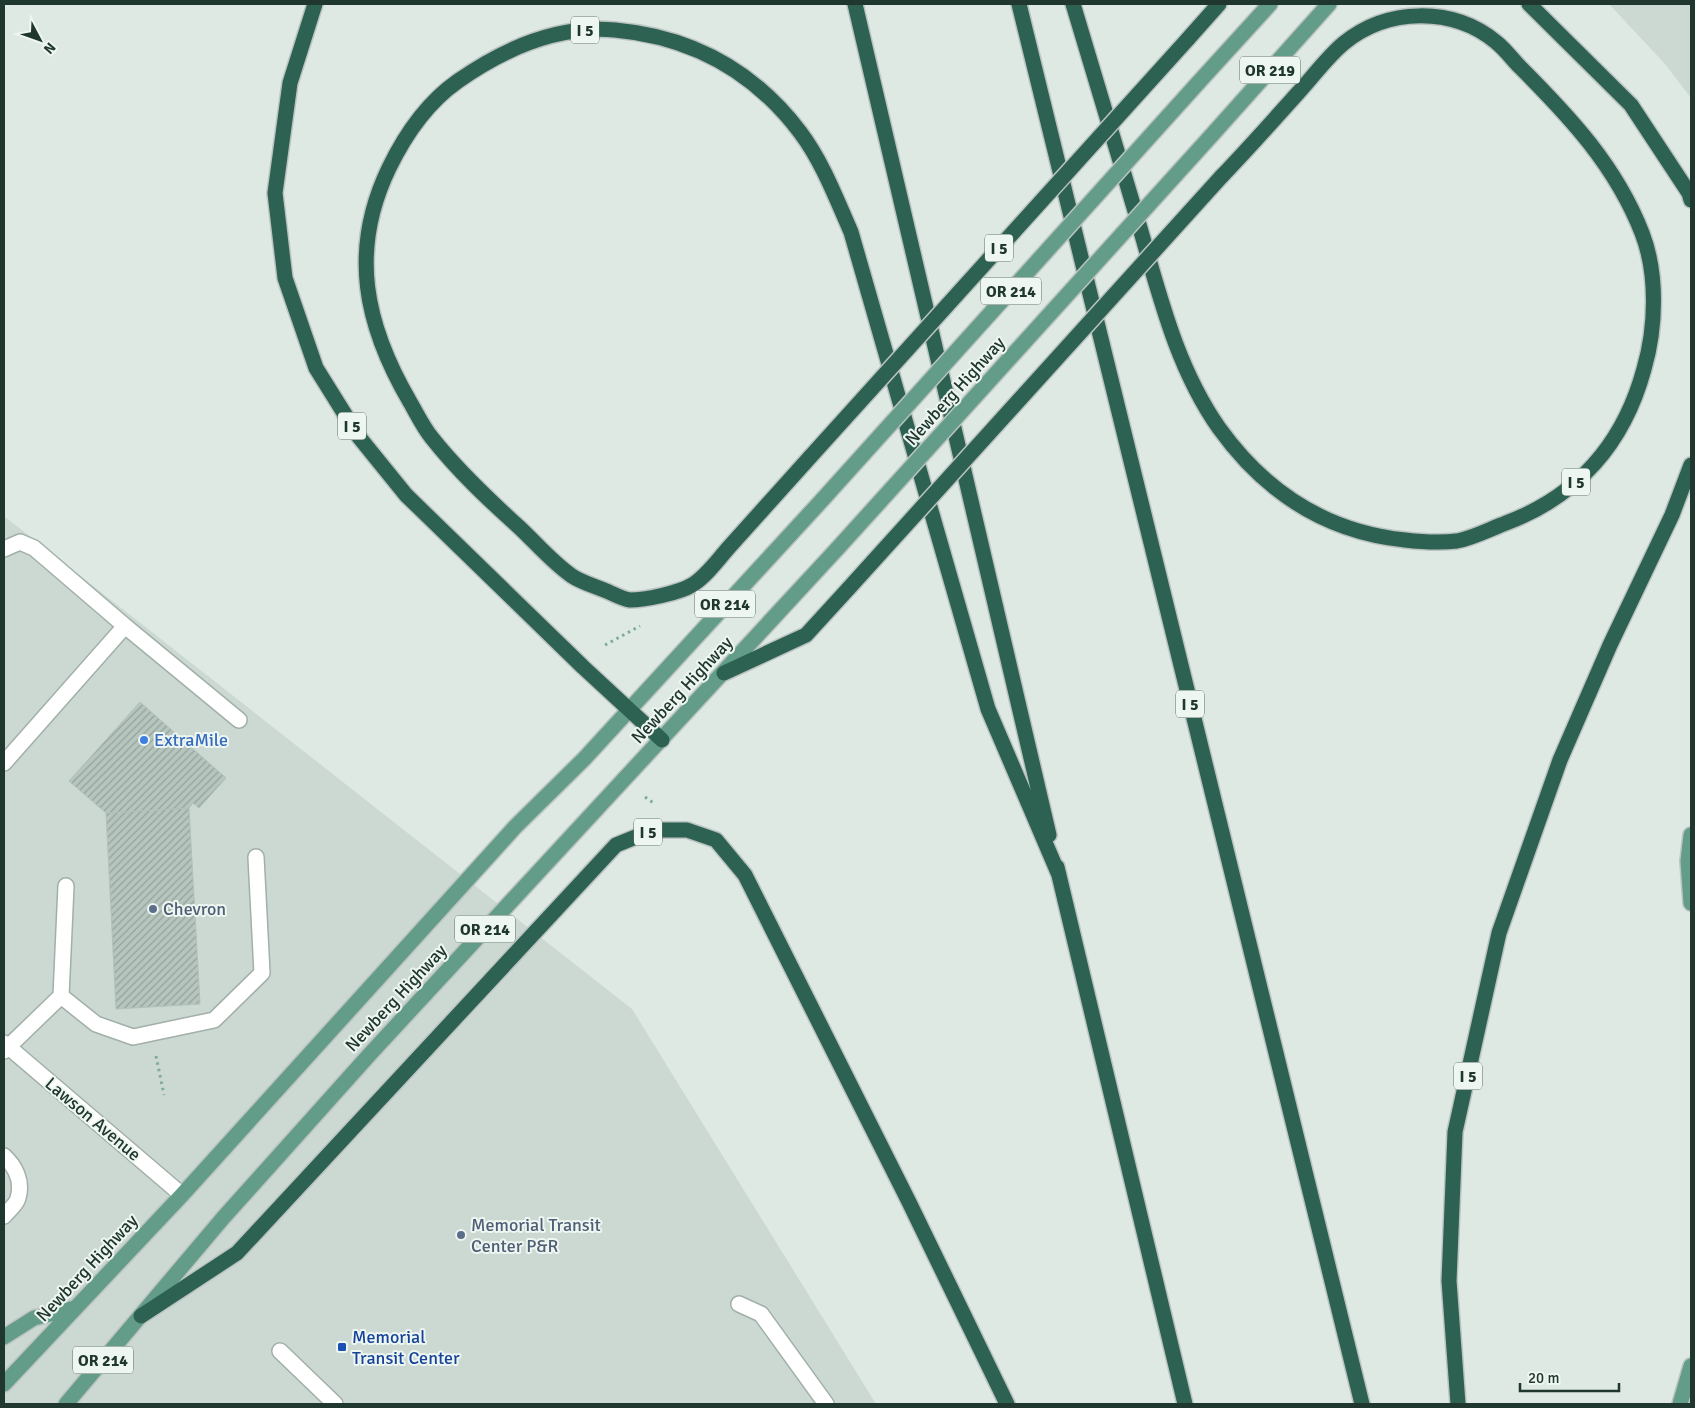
<svg xmlns="http://www.w3.org/2000/svg" width="1695" height="1408" font-family="Signika,sans-serif">
<style>
.built{fill:#ccd8d2}
.building{fill:url(#building-hatch);stroke:#b0c2b9}
.lines{fill:none;stroke-linecap:round;stroke-linejoin:round}
.minor-casing{stroke:#a1b0a9;stroke-width:18}
.major-casing{stroke:#bcc3c1;stroke-width:18}
.highway-casing{stroke:#bcc3c1;stroke-width:18}
.path{stroke:#7fab99;stroke-width:3;stroke-dasharray:2.5 4;stroke-linecap:butt}
.minor{stroke:#fff;stroke-width:15}
.major{stroke:#639d89;stroke-width:15}
.highway{stroke:#2d6253;stroke-width:15}
.major-bridge-casing{stroke:#bcc3c1;stroke-width:18;stroke-linecap:butt}
.highway-bridge-casing{stroke:#bcc3c1;stroke-width:18;stroke-linecap:butt}
.major-bridge{stroke:#639d89;stroke-width:15}
.highway-bridge{stroke:#2d6253;stroke-width:15}
.shop-dot{fill:#3f7fe0;stroke:#eef6f1;stroke-width:2}
.service-dot{fill:#5c6f8a;stroke:#eef6f1;stroke-width:2}
.transit-dot{fill:#1a4fb4;stroke:#eef6f1;stroke-width:2}
.labels{text-anchor:middle;stroke-width:4;stroke-linejoin:round;paint-order:stroke}
.shield{fill:#eef6f1;stroke:#5e7069;stroke-width:1}
.shield-label{font-size:16px;font-weight:bold;fill:#20372f}
.street-label{font-size:18px;fill:#20372f;stroke:#eef6f1}
.shop-label{font-size:18px;fill:#366cbe;stroke:#eef6f1;text-anchor:start}
.service-label{font-size:18px;fill:#4e5e75;stroke:#eef6f1;text-anchor:start}
.transit-label{font-size:18px;fill:#164399;stroke:#eef6f1;text-anchor:start}
</style>
<defs>
<pattern id="building-hatch" width="6" height="6" patternUnits="userSpaceOnUse" patternTransform="scale(1.25)"><rect width="6" height="6" fill="#b6c6be"/><path d="M-1 1l2-2M0 6l6-6M5 7l2-2" fill="none" stroke="#94a29b"/></pattern>
</defs>
<rect width="100%" height="100%" fill="#dee9e3"/>
<path class="built" d="M 1609,4 L 1691,4 L 1691,98 L 1665,64 Z
M 4,516 L 632,1009 L 876,1404 L 4,1404 Z"/>
<path class="building" d="M 140,702 L 226,778 L 199,808 L 193,803 L 189,808 L 106,813 L 69,781 Z
M 189,808 L 200,1004 L 116,1009 L 106,813 Z"/>
<g class="lines">
<defs>
<path id="minor" d="M 4,549 L 20,542 L 34,548 L 125,626
M 4,763 L 125,626 L 239,720
M 61,996 L 66,886
M 4,1043 L 182,1195
M 4,1051 L 61,996 L 96,1024 L 133,1037 L 214,1020 L 262,973 L 256,857
M 4,1156 C 15,1166 23,1181 18,1198 C 17,1204 8,1211 4,1216
M 739,1304 L 761,1314 L 826,1404
M 280,1351 L 335,1404"/>
<path id="major" d="M 1198,83 L 1270,4
M 1211,136 L 1329,4
M 1691,835 L 1688,861 L 1691,903
M 4,1337 L 34,1318 L 75,1308
M 4,1384 L 182,1195 L 515,827 L 584,759 L 823,499
M 66,1404 L 223,1218 L 370,1054 L 837,549
M 1680,1404 L 1691,1366"/>
<path id="highway" d="M 315,4 L 290,83 L 275,193 L 285,278 L 316,368 L 359,437 L 406,495 L 583,667 L 662,740
M 855,4 L 1049,835
M 1019,4 L 1362,1404
M 1073,4 C 1095,78 1118,153 1140,228 C 1160,297 1177,368 1219,428 C 1265,492 1326,532 1405,540 C 1422,542 1440,543 1457,541 C 1473,538 1490,529 1506,523 C 1578,496 1624,443 1644,369 C 1656,328 1658,274 1642,233 C 1616,166 1570,117 1520,67 C 1512,59 1505,49 1496,42 C 1452,6 1387,8 1344,43 C 1327,57 1312,78 1297,94 C 1272,122 1247,150 1221,177
M 1529,4 L 1631,105 L 1689,193 L 1691,200
M 1187,40 L 1219,4
M 811,456 C 784,486 758,515 731,545 C 719,558 707,576 692,585 C 679,593 645,600 630,600 C 622,599 612,593 604,590 C 594,586 581,582 572,576 C 553,563 537,544 520,528 C 489,500 458,471 432,438 C 423,427 417,414 410,402 C 365,325 349,251 389,168 C 405,135 428,102 458,81 C 505,48 557,25 615,30 C 692,37 753,70 800,132 C 822,161 836,198 851,232 L 988,709 L 1059,875
M 724,673 L 806,635 L 849,588
M 1057,867 L 1185,1404
M 141,1316 L 237,1253 L 616,845 L 653,830 L 687,830 L 716,840 L 745,875 L 909,1202 L 1007,1404
M 1458,1404 L 1449,1281 L 1455,1132 L 1499,933 L 1560,760 L 1610,645 L 1672,515 L 1691,465"/>
</defs>
<use href="#minor" class="minor-casing"/>
<use href="#major" class="major-casing"/>
<use href="#highway" class="highway-casing"/>
<path class="path" d="M 605,645 L 640,626
M 645,797 L 655,804
M 156,1056 L 164,1095"/>
<use href="#minor" class="minor"/>
<use href="#major" class="major"/>
<use href="#highway" class="highway"/>
<defs>
<path id="major-bridge" d="M 823,499 L 1198,83
M 837,549 L 1211,136"/>
<path id="highway-bridge" d="M 811,456 L 1187,40
M 849,588 L 1221,177"/>
</defs>
<use href="#major-bridge" class="major-bridge-casing"/>
<use href="#highway-bridge" class="highway-bridge-casing"/>
<use href="#major-bridge" class="major-bridge"/>
<use href="#highway-bridge" class="highway-bridge"/>
</g>
<circle class="shop-dot" cx="144" cy="740" r="5"/>
<g class="service-dot">
<circle cx="153" cy="909" r="5"/>
<circle cx="461" cy="1235" r="5"/>
</g>
<rect class="transit-dot" x="337" y="1342" width="10" height="10" rx="2.5"/>
<g class="labels">
<g class="shield">
<rect x="571" y="16.5" width="28" height="27" rx="4"/>
<rect x="1240" y="56.5" width="60" height="27" rx="4"/>
<rect x="985" y="234.5" width="28" height="27" rx="4"/>
<rect x="981" y="277.5" width="60" height="27" rx="4"/>
<rect x="338" y="412.5" width="28" height="27" rx="4"/>
<rect x="1562" y="468.5" width="28" height="27" rx="4"/>
<rect x="695" y="590.5" width="60" height="27" rx="4"/>
<rect x="1176" y="690.5" width="28" height="27" rx="4"/>
<rect x="634" y="818.5" width="28" height="27" rx="4"/>
<rect x="455" y="915.5" width="60" height="27" rx="4"/>
<rect x="1454" y="1062.5" width="28" height="27" rx="4"/>
<rect x="73" y="1346.5" width="60" height="27" rx="4"/>
</g>
<g class="shield-label">
<text x="585" y="36">I 5</text>
<text x="1270" y="76">OR 219</text>
<text x="999" y="254">I 5</text>
<text x="1011" y="297">OR 214</text>
<text x="352" y="432">I 5</text>
<text x="1576" y="488">I 5</text>
<text x="725" y="610">OR 214</text>
<text x="1190" y="710">I 5</text>
<text x="648" y="838">I 5</text>
<text x="485" y="935">OR 214</text>
<text x="1468" y="1082">I 5</text>
<text x="103" y="1366">OR 214</text>
</g>
<g class="street-label">
<text transform="translate(955 391) rotate(-48)" y="6">Newberg Highway</text>
<text transform="translate(682 690) rotate(-47)" y="6">Newberg Highway</text>
<text transform="translate(396 998) rotate(-47)" y="6">Newberg Highway</text>
<text transform="translate(93 1119) rotate(40)" y="6">Lawson Avenue</text>
<text transform="translate(87 1268) rotate(-47)" y="6">Newberg Highway</text>
</g>
<g class="shop-label">
<text x="154" y="746">ExtraMile</text>
</g>
<g class="service-label">
<text x="163" y="915">Chevron</text>
<text x="471" y="1231">Memorial Transit<tspan x="471" dy="21">Center P&amp;R</tspan></text>
</g>
<g class="transit-label">
<text x="352" y="1343">Memorial<tspan x="352" dy="21">Transit Center</tspan></text>
</g>
</g>
<rect width="1695" height="1408" fill="none" stroke="#20372f" stroke-width="10"/>
<g transform="translate(40 40) rotate(131)" stroke="#eef6f1" stroke-width="4" paint-order="stroke">
<path d="M0-4L9 19L0 12L-9 19Z" fill="#20372f"/>
<text y="-8" font-size="14" font-weight="bold" text-anchor="middle" fill="#20372f">N</text>
</g>
<path d="M1520 1383v8h99v-8" fill="none" stroke="#20372f" stroke-width="2.5"/>
<text x="1528" y="1383" font-size="15" fill="#20372f" stroke="#eef6f1" stroke-width="4" paint-order="stroke">20 m</text>
</svg>
